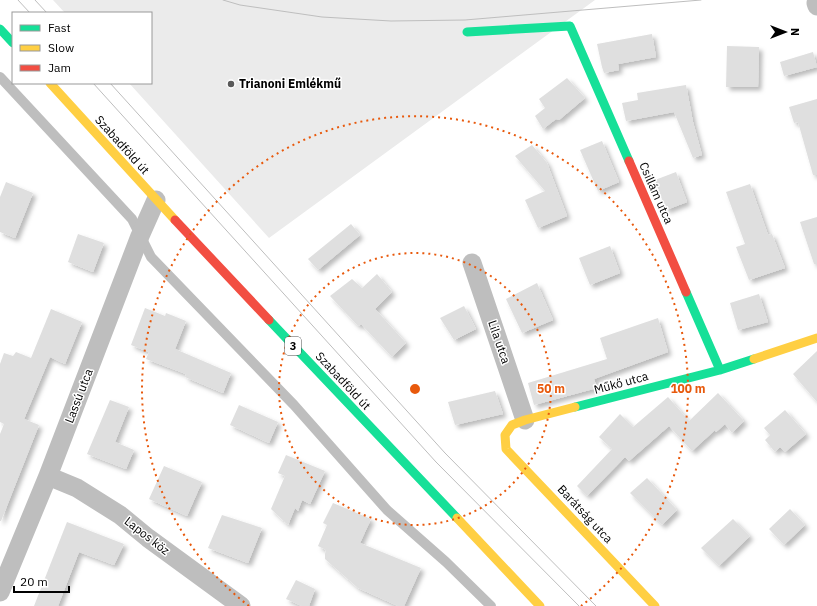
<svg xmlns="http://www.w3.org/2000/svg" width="817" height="606" font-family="'IBM Plex Sans',sans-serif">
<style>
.green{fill:#ebebeb}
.building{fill:#dfdfdf;filter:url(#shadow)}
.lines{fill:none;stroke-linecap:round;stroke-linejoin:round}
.lane{stroke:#bebebe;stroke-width:10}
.street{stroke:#bebebe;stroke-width:19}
.fast{stroke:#16e098;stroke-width:9}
.slow{stroke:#ffcf43;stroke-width:9}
.jam{stroke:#f24e42;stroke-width:9}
.tram{stroke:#bebebe;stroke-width:1}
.ring{fill:none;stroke:#e8590c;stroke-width:2;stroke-dasharray:2 4}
.poi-dot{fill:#595959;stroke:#fff;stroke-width:1.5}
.labels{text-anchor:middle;stroke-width:3;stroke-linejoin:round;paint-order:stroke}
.shield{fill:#fff;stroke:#4c4c4c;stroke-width:1}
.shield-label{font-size:11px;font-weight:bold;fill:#000}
.poi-label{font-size:12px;font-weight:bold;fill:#000;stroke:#fff;text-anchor:start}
.street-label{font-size:12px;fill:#000;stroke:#fff}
.centre{fill:#e8590c;stroke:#fff;stroke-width:2}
.ring-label{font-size:12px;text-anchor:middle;font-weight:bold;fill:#e8590c;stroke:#fff;stroke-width:3;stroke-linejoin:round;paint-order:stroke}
</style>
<defs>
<filter id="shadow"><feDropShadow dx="3.5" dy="3.5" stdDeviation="2" flood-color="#0004"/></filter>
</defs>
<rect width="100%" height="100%" fill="#fff"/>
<path class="green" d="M 53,0 L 595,0 L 269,238 L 129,83 L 151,83 L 151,13 L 65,13 Z"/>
<path class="building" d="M 652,34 L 656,57 L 618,64 L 619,70 L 604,73 L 602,67 L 597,44 Z
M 727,46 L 759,47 L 758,87 L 726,87 Z
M 813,52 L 817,67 L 784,76 L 780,62 Z
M 567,78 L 585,98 L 559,120 L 556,119 L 543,129 L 535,116 L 545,108 L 539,99 Z
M 686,85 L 693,122 L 702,155 L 693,158 L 674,112 L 626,121 L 622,103 L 638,100 L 637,93 Z
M 817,99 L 817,175 L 813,175 L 798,122 L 794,123 L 789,107 Z
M 602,141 L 619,182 L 598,191 L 580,150 Z
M 532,145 L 547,163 L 567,216 L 538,228 L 525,200 L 545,191 L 515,156 Z
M 676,172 L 687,202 L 666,210 L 655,180 Z
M 6,182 L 33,193 L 15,238 L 0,232 L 0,197 Z
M 750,184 L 768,235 L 772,234 L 785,268 L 749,280 L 736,247 L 745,244 L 726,192 Z
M 817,217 L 817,264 L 814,264 L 800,222 Z
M 351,224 L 360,235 L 318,270 L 308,259 Z
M 78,234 L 104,243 L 93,272 L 68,262 Z
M 610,246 L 620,273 L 590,285 L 579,258 Z
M 377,274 L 392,292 L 375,309 L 406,343 L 392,357 L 361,324 L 358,326 L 330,296 L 352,279 L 362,288 Z
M 537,283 L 553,320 L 522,333 L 506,299 Z
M 759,294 L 768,322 L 738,330 L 730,303 Z
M 464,306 L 476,329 L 454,340 L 440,318 Z
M 145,308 L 165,316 L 166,313 L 186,321 L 175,349 L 231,373 L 223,393 L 185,377 L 186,374 L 146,359 L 149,352 L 131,345 Z
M 51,309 L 82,322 L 65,364 L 50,357 L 24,419 L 39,425 L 1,521 L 0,521 L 0,434 L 4,424 L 0,422 L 0,364 L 4,353 L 13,356 L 16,352 L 31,358 Z
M 658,318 L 668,352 L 594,379 L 597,388 L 534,405 L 528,383 L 607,359 L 600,338 Z
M 817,351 L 817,402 L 793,374 Z
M 495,391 L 503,414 L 455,425 L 448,402 Z
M 718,393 L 744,421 L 732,433 L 725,424 L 716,432 L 715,430 L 692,451 L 669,426 L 629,461 L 625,457 L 587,496 L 577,486 L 612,449 L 599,437 L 620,414 L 633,427 L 668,397 L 689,421 Z
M 110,400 L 129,407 L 115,442 L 134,450 L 126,469 L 87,454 Z
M 239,405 L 278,422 L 269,443 L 230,425 Z
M 785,410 L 806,434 L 785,452 L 780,447 L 775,452 L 765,440 L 770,435 L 764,428 Z
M 286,455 L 325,471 L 310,504 L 302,500 L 298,511 L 295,508 L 288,525 L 271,509 L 285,476 L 278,473 Z
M 164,466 L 202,482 L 187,516 L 149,499 Z
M 647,478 L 677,510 L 662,525 L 630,493 Z
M 333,503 L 371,519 L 360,543 L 421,568 L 404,606 L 398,606 L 358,588 L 325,559 L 325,554 L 326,550 L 318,546 L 327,525 L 323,523 Z
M 790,509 L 805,525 L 784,545 L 769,529 Z
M 222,515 L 262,528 L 248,563 L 208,548 Z
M 733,519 L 750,536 L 719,566 L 701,548 Z
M 67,522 L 124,544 L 114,565 L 79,552 L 58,606 L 34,606 Z
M 296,580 L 315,589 L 309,606 L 302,606 L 286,599 Z"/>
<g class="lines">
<path class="lane" d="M 0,77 L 132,219 L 151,257 L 294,405 L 387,510 L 446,562 L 491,606"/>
<path class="street" d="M 817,3 L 816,3 L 817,6
M 472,263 L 525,420
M 48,476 L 77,488 L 120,515 L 148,538 L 241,606
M 0,592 L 48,476 L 140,236 L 156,200"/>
<path class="fast" d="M 0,29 L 13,43
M 467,32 L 570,26 L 629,161
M 686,292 L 720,370
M 269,320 L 457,518
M 575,407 L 720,370 L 754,359"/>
<path class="slow" d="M 50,83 L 175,220
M 754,359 L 817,338
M 575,407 L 525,420 L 512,425 L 505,435 L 506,449 L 655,606
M 457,518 L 540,606"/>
<path class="jam" d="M 629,161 L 686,292
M 175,220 L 269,320"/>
<path class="tram" d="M 18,0 L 30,13
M 35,0 L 47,13
M 223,0 L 240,5 L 322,17 L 391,21 L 465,20 L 701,0
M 93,83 L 436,462 L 579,606
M 110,83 L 445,453 L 596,606"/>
</g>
<g class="ring">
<circle cx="415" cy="389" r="136"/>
<path d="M249 606A273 273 0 1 1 581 606"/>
</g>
<circle class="poi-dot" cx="231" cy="84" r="4"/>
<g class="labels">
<rect class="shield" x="285" y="337" width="16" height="18" rx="3"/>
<g class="shield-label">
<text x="293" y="350">3</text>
</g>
<g class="poi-label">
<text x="239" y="88">Trianoni Emlékmű</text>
</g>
<g class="street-label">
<text transform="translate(122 145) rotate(48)" y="4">Szabadföld út</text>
<text transform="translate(656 193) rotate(66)" y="4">Csillám utca</text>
<text transform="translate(499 342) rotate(71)" y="4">Lila utca</text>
<text transform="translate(343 381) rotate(47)" y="4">Szabadföld út</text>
<text transform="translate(621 383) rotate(-15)" y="4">Műkő utca</text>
<text transform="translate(79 396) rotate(-69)" y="4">Lassú utca</text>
<text transform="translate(585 514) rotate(47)" y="4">Barátság utca</text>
<text transform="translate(147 536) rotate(38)" y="4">Lapos köz</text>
</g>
</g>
<circle cx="415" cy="389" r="6" class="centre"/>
<g class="ring-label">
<text x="551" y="393">50 m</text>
<text x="688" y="393">100 m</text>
</g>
<rect x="12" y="12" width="140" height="72" fill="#ffffff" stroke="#999999"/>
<rect x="20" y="25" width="20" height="6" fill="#16e098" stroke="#999999"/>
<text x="48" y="32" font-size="12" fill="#000000">Fast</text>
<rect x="20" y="45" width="20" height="6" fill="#ffcf43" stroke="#999999"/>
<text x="48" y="52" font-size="12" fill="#000000">Slow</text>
<rect x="20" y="65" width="20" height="6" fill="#f24e42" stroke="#999999"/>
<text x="48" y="72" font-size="12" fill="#000000">Jam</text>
<g transform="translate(785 32) rotate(90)" stroke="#ffffff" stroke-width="3" paint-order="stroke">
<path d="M0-3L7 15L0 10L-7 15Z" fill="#000000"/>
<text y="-6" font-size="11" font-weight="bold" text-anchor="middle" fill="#000000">N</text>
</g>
<path d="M14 586v6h55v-6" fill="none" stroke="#000000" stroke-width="2"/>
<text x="20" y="586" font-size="12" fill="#000000" stroke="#ffffff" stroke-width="3" paint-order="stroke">20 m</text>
</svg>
